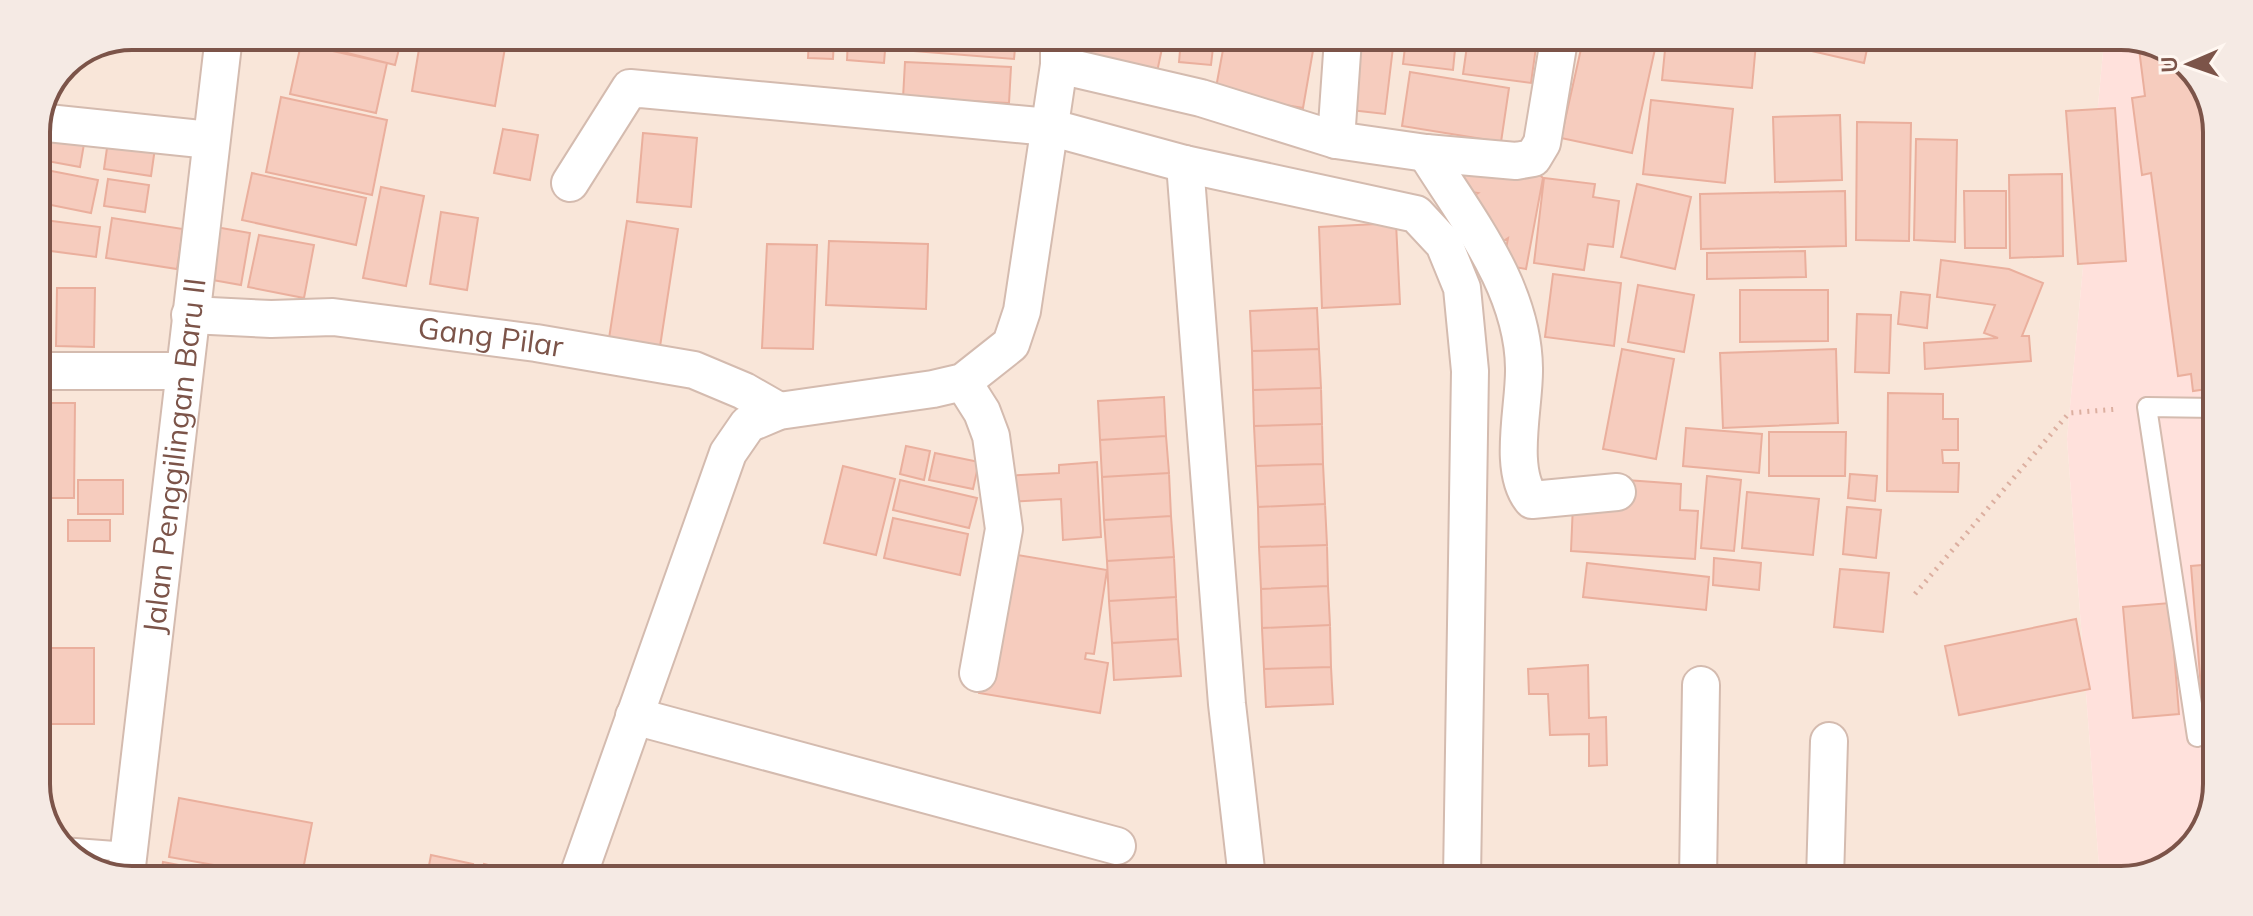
<svg xmlns="http://www.w3.org/2000/svg" width="2253" height="916" font-family="Mulish,sans-serif">
<style>
.residential{fill:#f9e6d9}
.commercial{fill:#ffe1dc}
.building{fill:#f6ccbe;stroke:#eaaf9d;stroke-width:2}
.lines{fill:none;stroke-linecap:round;stroke-linejoin:round}
.lane-casing{stroke:#d4bbaf;stroke-width:22}
.street-casing{stroke:#d4bbaf;stroke-width:40}
.path{stroke:#dcafa0;stroke-width:5;stroke-dasharray:2 6;stroke-linecap:butt}
.lane{stroke:#fff;stroke-width:18}
.street{stroke:#fff;stroke-width:36}
.labels{text-anchor:middle;stroke-width:6;stroke-linejoin:round;paint-order:stroke}
.street-label{font-size:30px;fill:#7c5449;stroke:#fff7f1}
.rim{fill:none;stroke:#7c5449;stroke-width:4}
</style>
<rect width="100%" height="100%" fill="#fef3e9"/>
<path class="residential" d="M 132,36 L 2104,41 L 2067,439 L 2100,880 L 100,875 L 56,843 L 36,791 L 36,126 L 64,64 Z"/>
<path class="commercial" d="M 2104,41 L 2153,41 L 2217,125 L 2212,816 L 2175,864 L 2122,880 L 2100,880 L 2067,439 Z"/>
<path class="building" d="M 306,36 L 402,37 L 395,65 L 304,42 Z
M 421,37 L 480,37 L 506,42 L 495,106 L 412,91 Z
M 809,38 L 834,38 L 833,59 L 808,58 Z
M 848,38 L 886,38 L 884,63 L 847,60 Z
M 903,38 L 1016,38 L 1014,59 L 902,50 Z
M 1065,38 L 1162,39 L 1164,39 L 1157,72 L 1063,49 Z
M 1181,39 L 1214,39 L 1211,65 L 1179,62 Z
M 1225,39 L 1315,39 L 1303,108 L 1215,93 Z
M 1350,39 L 1394,39 L 1385,114 L 1342,109 Z
M 1406,39 L 1456,39 L 1453,70 L 1403,64 Z
M 1468,39 L 1537,40 L 1531,83 L 1463,74 Z
M 1583,40 L 1657,40 L 1632,153 L 1561,138 Z
M 1666,40 L 1756,43 L 1752,88 L 1662,80 Z
M 1805,40 L 1869,40 L 1864,63 L 1803,49 Z
M 2138,41 L 2153,41 L 2198,74 L 2217,125 L 2215,388 L 2193,391 L 2191,374 L 2178,376 L 2151,173 L 2142,175 L 2132,98 L 2145,96 Z
M 301,44 L 387,63 L 376,113 L 290,94 Z
M 905,62 L 1011,67 L 1009,103 L 903,98 Z
M 1410,72 L 1509,88 L 1501,142 L 1402,126 Z
M 281,97 L 387,120 L 372,195 L 266,172 Z
M 1651,100 L 1733,109 L 1725,183 L 1643,174 Z
M 2115,108 L 2126,261 L 2078,264 L 2066,111 Z
M 1840,115 L 1842,180 L 1775,182 L 1773,117 Z
M 1857,122 L 1911,123 L 1909,241 L 1856,240 Z
M 503,129 L 538,135 L 530,180 L 494,173 Z
M 643,133 L 697,138 L 691,207 L 637,202 Z
M 36,136 L 84,144 L 80,167 L 36,159 Z
M 1916,139 L 1957,140 L 1955,242 L 1914,240 Z
M 108,141 L 155,148 L 151,176 L 104,169 Z
M 1458,162 L 1540,175 L 1543,178 L 1526,269 L 1503,265 L 1508,238 L 1488,251 L 1465,201 L 1478,193 L 1454,189 Z
M 36,168 L 98,180 L 91,213 L 36,202 Z
M 252,173 L 366,198 L 356,245 L 242,220 Z
M 2062,174 L 2063,256 L 2010,258 L 2009,175 Z
M 1544,178 L 1595,184 L 1593,197 L 1619,201 L 1613,247 L 1588,244 L 1584,270 L 1534,263 Z
M 108,179 L 149,185 L 145,212 L 104,206 Z
M 1637,184 L 1691,197 L 1675,269 L 1621,257 Z
M 381,187 L 424,196 L 406,286 L 363,278 Z
M 1845,191 L 1846,246 L 1701,249 L 1700,194 Z
M 1964,191 L 2006,191 L 2006,248 L 1965,248 Z
M 441,212 L 478,218 L 467,290 L 430,284 Z
M 112,218 L 183,229 L 177,269 L 106,258 Z
M 36,219 L 100,227 L 96,257 L 36,249 Z
M 627,221 L 678,229 L 659,353 L 608,345 Z
M 1396,223 L 1400,304 L 1322,308 L 1319,227 Z
M 210,226 L 250,233 L 241,285 L 201,278 Z
M 259,235 L 314,245 L 304,298 L 248,287 Z
M 829,241 L 928,244 L 926,309 L 826,305 Z
M 767,244 L 817,245 L 813,349 L 762,348 Z
M 1805,251 L 1806,277 L 1707,279 L 1707,253 Z
M 36,257 L 43,258 L 41,286 L 36,286 Z
M 1941,260 L 2009,269 L 2043,283 L 2022,336 L 2029,336 L 2031,361 L 1925,369 L 1924,343 L 1998,338 L 1984,333 L 1995,305 L 1937,297 Z
M 1553,274 L 1621,283 L 1614,346 L 1545,337 Z
M 1638,285 L 1694,295 L 1684,352 L 1628,342 Z
M 57,288 L 95,288 L 94,347 L 56,346 Z
M 1740,290 L 1828,290 L 1828,341 L 1740,342 Z
M 36,291 L 46,291 L 44,345 L 36,344 Z
M 1901,292 L 1930,295 L 1927,328 L 1898,324 Z
M 1317,308 L 1319,349 L 1252,351 L 1250,311 Z
M 1857,314 L 1891,315 L 1889,373 L 1855,372 Z
M 1319,349 L 1321,388 L 1253,390 L 1252,351 Z
M 1622,349 L 1674,359 L 1656,459 L 1603,449 Z
M 1836,349 L 1838,423 L 1723,428 L 1720,353 Z
M 1321,388 L 1322,424 L 1254,426 L 1253,390 Z
M 1888,393 L 1943,394 L 1943,419 L 1958,419 L 1958,450 L 1942,450 L 1943,463 L 1959,463 L 1958,492 L 1887,491 Z
M 1164,397 L 1166,436 L 1100,440 L 1098,401 Z
M 36,403 L 75,403 L 74,498 L 36,498 Z
M 1322,424 L 1323,464 L 1256,466 L 1254,426 Z
M 1686,428 L 1762,434 L 1759,473 L 1683,466 Z
M 1769,432 L 1846,432 L 1845,476 L 1769,476 Z
M 1166,436 L 1169,473 L 1102,477 L 1100,440 Z
M 906,446 L 930,451 L 924,480 L 900,474 Z
M 935,453 L 979,462 L 973,489 L 929,480 Z
M 1097,462 L 1101,537 L 1063,540 L 1061,499 L 1006,502 L 1004,476 L 1059,473 L 1059,465 Z
M 1323,464 L 1325,504 L 1258,507 L 1256,466 Z
M 843,466 L 895,479 L 876,555 L 824,543 Z
M 1169,473 L 1171,516 L 1104,520 L 1102,477 Z
M 1850,474 L 1877,476 L 1875,501 L 1848,498 Z
M 1707,476 L 1741,480 L 1734,551 L 1701,548 Z
M 78,480 L 123,480 L 123,514 L 78,514 Z
M 900,480 L 977,498 L 969,528 L 893,510 Z
M 1626,480 L 1681,484 L 1680,510 L 1698,511 L 1695,559 L 1571,551 L 1573,504 Z
M 1747,492 L 1819,499 L 1813,555 L 1742,548 Z
M 1325,504 L 1327,545 L 1259,547 L 1258,507 Z
M 1847,507 L 1881,510 L 1876,558 L 1843,554 Z
M 1171,516 L 1174,557 L 1107,561 L 1104,520 Z
M 893,518 L 968,534 L 960,575 L 884,558 Z
M 68,520 L 110,520 L 110,541 L 68,541 Z
M 1327,545 L 1328,586 L 1261,589 L 1259,547 Z
M 1000,552 L 1107,570 L 1094,654 L 1086,653 L 1085,659 L 1108,663 L 1100,713 L 979,693 Z
M 1174,557 L 1176,597 L 1109,601 L 1107,561 Z
M 1714,558 L 1761,563 L 1759,590 L 1713,585 Z
M 1587,563 L 1709,577 L 1706,610 L 1583,597 Z
M 2214,564 L 2213,711 L 2203,712 L 2191,566 Z
M 1840,569 L 1889,573 L 1883,632 L 1834,627 Z
M 1328,586 L 1330,625 L 1262,628 L 1261,589 Z
M 1176,597 L 1178,639 L 1112,643 L 1109,601 Z
M 2170,603 L 2179,714 L 2133,718 L 2123,607 Z
M 2076,619 L 2090,689 L 1959,715 L 1945,646 Z
M 1330,625 L 1331,667 L 1264,669 L 1262,628 Z
M 1178,639 L 1181,676 L 1114,680 L 1112,643 Z
M 36,648 L 94,648 L 94,724 L 36,724 Z
M 1588,665 L 1589,718 L 1606,717 L 1607,765 L 1589,766 L 1589,734 L 1550,735 L 1548,694 L 1529,694 L 1528,669 Z
M 1331,667 L 1333,704 L 1266,707 L 1264,669 Z
M 179,798 L 312,823 L 302,875 L 270,875 L 169,857 Z
M 431,855 L 473,864 L 470,876 L 427,876 Z
M 163,862 L 231,875 L 161,875 Z
M 484,864 L 522,873 L 521,876 L 481,876 Z"/>
<g class="lines">
<defs>
<path id="lane" d="M 2197,737 L 2147,407 L 2215,408
M 62,847 L 128,852"/>
<g id="street">
<path d="M 1059,65 L 1201,98 L 1336,140 L 1426,153 L 1516,161 L 1533,158 L 1542,143 L 1559,40"/>
<path d="M 38,122 L 210,140"/>
<path d="M 1336,140 L 1343,39"/>
<path d="M 1426,153 C 1467,219 1523,287 1524,368 C 1525,405 1507,470 1532,500 L 1617,492"/>
<path d="M 1185,164 L 1227,704 L 1247,878"/>
<path d="M 570,183 L 630,88 L 1049,127 L 1185,164 L 1416,214 L 1444,244 L 1462,288 L 1470,371 L 1462,878"/>
<path id="s1" d="M 190,315 L 271,319 L 333,317 L 536,343 L 694,370 L 744,391 L 779,411"/>
<path d="M 36,371 L 184,371"/>
<path d="M 963,382 L 982,412 L 991,436 L 1004,529 L 978,673"/>
<path d="M 634,716 L 1117,846"/>
<path id="s2" d="M 126,875 L 224,36"/>
<path d="M 578,876 L 728,453 L 748,424 L 779,411 L 933,389 L 963,382 L 1011,344 L 1022,311 L 1059,65 L 1059,38"/>
<path d="M 1698,879 L 1701,685"/>
<path d="M 1825,879 L 1829,741"/>
</g>
</defs>
<use href="#lane" class="lane-casing"/>
<use href="#street" class="street-casing"/>
<path class="path" d="M 1915,594 L 2069,413 L 2118,409"/>
<use href="#lane" class="lane"/>
<use href="#street" class="street"/>
</g>
<g class="labels">
<g class="street-label">
<text dy="10" stroke="none"><textPath href="#s1" startOffset="302">Gang Pilar</textPath></text>
<text dy="10" stroke="none"><textPath href="#s2" startOffset="422">Jalan Penggilingan Baru II</textPath></text>
</g>
</g>
<path d="M0 0H2253V916H0ZM132 50H2121A82 82 0 0 1 2203 132V784A82 82 0 0 1 2121 866H132A82 82 0 0 1 50 784V132A82 82 0 0 1 132 50Z" fill="#f5eae4" fill-rule="evenodd"/>
<path class="rim" d="M132 50H2121A82 82 0 0 1 2203 132V784A82 82 0 0 1 2121 866H132A82 82 0 0 1 50 784V132A82 82 0 0 1 132 50Z"/>
<g transform="translate(2189 64) rotate(268)" stroke="#fff7f1" stroke-width="6" paint-order="stroke">
<path d="M0-6L14 30L0 20L-14 30Z" fill="#7c5449"/>
<text y="-12" font-size="22" font-weight="bold" text-anchor="middle" fill="#7c5449">U</text>
</g>
</svg>
